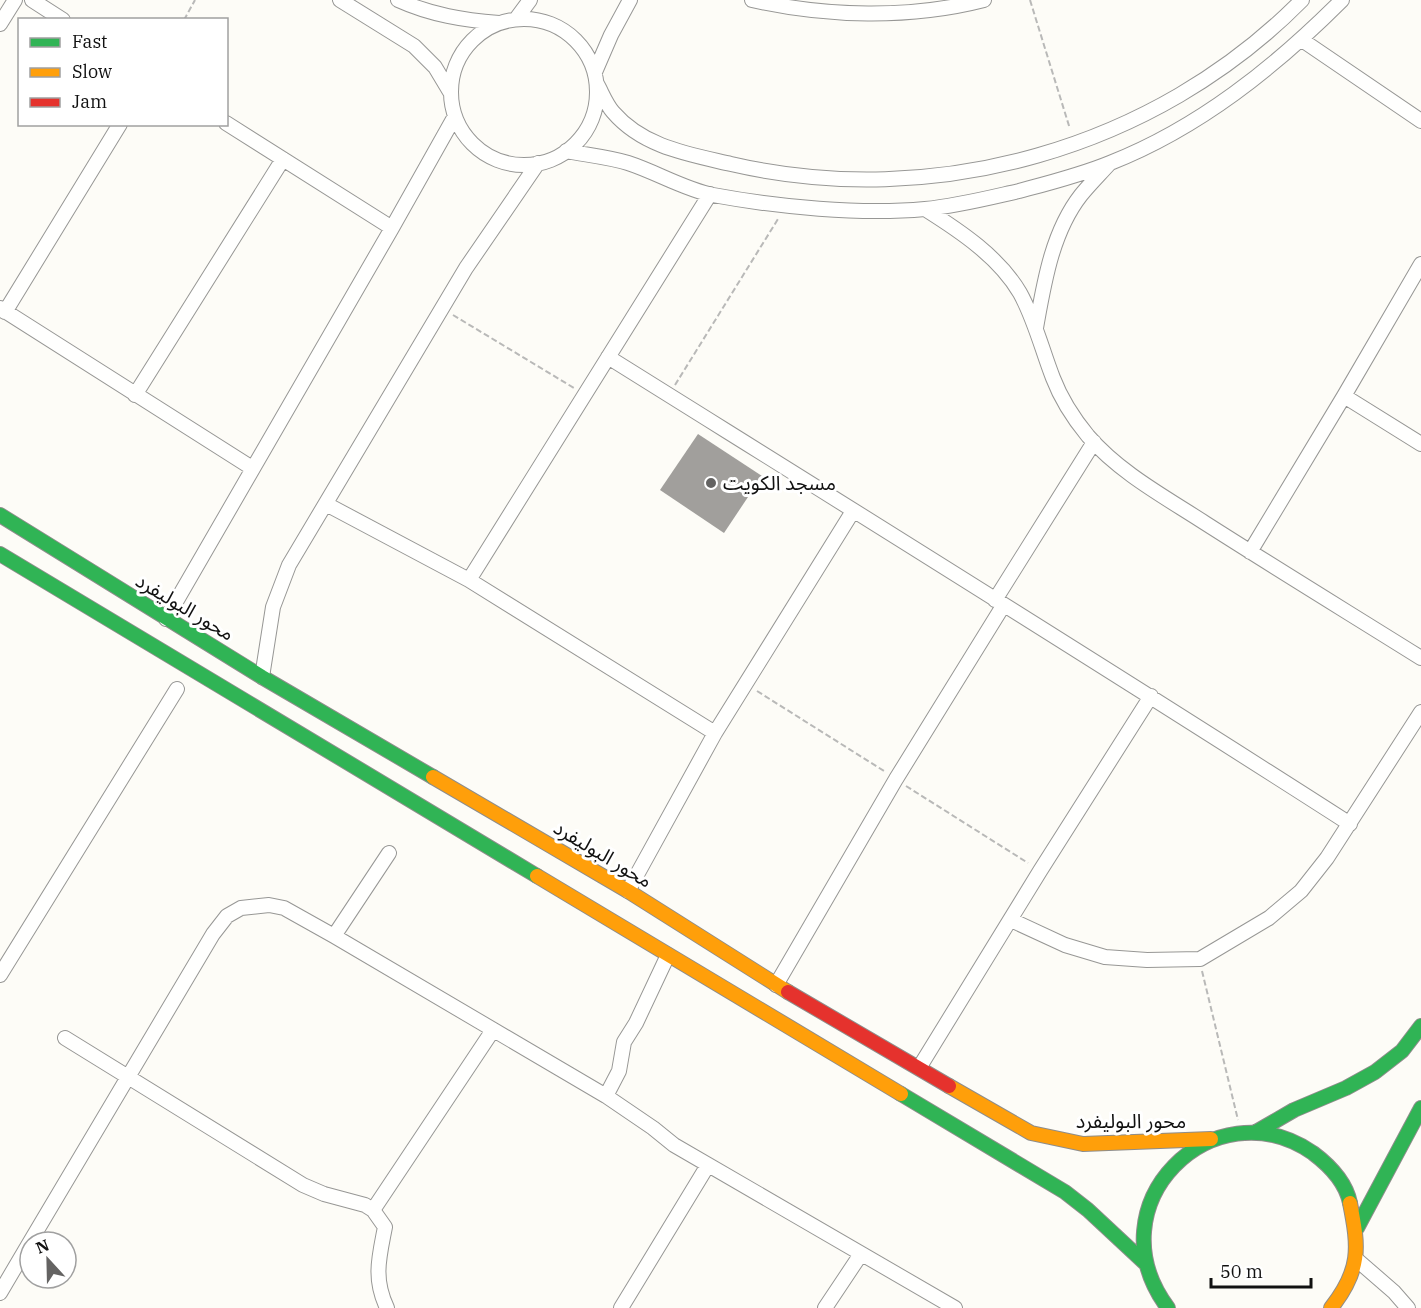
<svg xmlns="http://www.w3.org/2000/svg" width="1421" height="1308" font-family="'IBM Plex Serif','Noto Sans Arabic',serif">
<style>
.building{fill:#a19f9c}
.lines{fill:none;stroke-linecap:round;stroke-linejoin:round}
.street-casing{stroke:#979795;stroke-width:16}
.fast-casing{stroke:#8e8d8b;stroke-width:16}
.slow-casing{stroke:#8e8d8b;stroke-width:16}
.jam-casing{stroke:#8e8d8b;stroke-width:16}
.path{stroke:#b9b9b8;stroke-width:2;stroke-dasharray:6 3;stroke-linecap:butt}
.street{stroke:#fffffe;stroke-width:14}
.fast{stroke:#30b455;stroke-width:14}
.slow{stroke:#ff9f0a;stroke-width:14}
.jam{stroke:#e5322d;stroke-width:14}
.poi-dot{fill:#646362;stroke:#fff;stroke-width:2}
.labels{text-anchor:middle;stroke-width:6;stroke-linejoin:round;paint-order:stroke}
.poi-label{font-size:20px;fill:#111;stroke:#fff;text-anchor:start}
.street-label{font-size:20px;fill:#111;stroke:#fff}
</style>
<rect width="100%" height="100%" fill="#fdfcf7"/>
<path class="building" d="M 698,434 L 762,476 L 724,533 L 660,490 Z"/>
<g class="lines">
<defs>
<path id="street" d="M 32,0 L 63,20
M 340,0 L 414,46 L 435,67 L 450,92
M 398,0 C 431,15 464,20 499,23
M 752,0 C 826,17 910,19 984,0
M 516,19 L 530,0
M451 92a73 73 0 1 1 146 0a73 73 0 1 1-146 0Z
M 0,24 L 15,0
M 1302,40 L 1421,121
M 595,72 L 611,35 L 630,0
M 597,84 C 602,93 606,104 613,112 C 643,147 688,154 731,164 C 934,211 1155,149 1302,0
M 226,123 L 392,228
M 566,151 C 587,155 608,157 628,163 C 656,172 686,190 713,195 C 778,207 860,215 925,209 C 957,206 988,198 1019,191 C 1049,183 1081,175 1110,163 C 1199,128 1275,67 1342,0
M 925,209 C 960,231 999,257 1020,293 C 1035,320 1042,350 1053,378 C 1061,399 1074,419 1088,436 C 1120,473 1165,497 1205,523 C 1277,569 1349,613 1421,658
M 0,308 L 252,468
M 5,312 L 120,124
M 1036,328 C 1044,283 1052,232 1081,195 C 1090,184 1100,174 1109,164
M 608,357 C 856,512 1104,666 1350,824
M 135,395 L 283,159
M 1344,396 L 1421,444
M 326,504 L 469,580 L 715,733
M 1250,552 L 1344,396 L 1421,264
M 469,580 L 710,194
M 995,600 L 1094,442
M 166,619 L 392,228 L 455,116
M 262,677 L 273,607 L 289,565 L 466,268 L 538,163
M 628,891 L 715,733 L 853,511
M 1011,920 L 1065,945 L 1105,957 L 1147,960 L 1200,959 L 1269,918 L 1301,891 L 1327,858 L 1421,712
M 334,936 L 389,853
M 0,975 L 177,689
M 776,985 L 896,779 L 1003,606
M 65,1038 L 303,1185 L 324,1194 L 365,1205 L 373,1210 L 385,1227 C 379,1258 373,1278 387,1308
M 919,1068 L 1040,871 L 1151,696
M 606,1096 L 619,1071 L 624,1042 L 636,1023 L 668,955
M 373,1210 L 493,1030
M 30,1242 L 213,934 L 227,916 L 241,908 L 269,905 L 284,908 L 334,936 L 606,1096 L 653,1128 L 674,1145 L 955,1308
M 1356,1259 L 1394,1292 L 1408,1308
M 0,1293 L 30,1242
M 621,1308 L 708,1165
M 825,1308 L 861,1254"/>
<path id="fast" d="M 0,515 L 262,677 L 433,777
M 0,554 L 537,876
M 901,1094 L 1065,1192 L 1088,1210 L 1146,1264
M 1256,1132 L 1294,1110 L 1346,1088 L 1375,1072 L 1402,1051 L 1421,1026
M 1357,1228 L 1421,1108
M 1168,1308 C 1091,1205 1213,1084 1313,1153 C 1329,1165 1346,1183 1350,1203"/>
<path id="slow" d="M 433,777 L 628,891 L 788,992
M 537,876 L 901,1094
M 949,1086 L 1031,1133 L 1083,1144 L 1211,1139
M 1331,1308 C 1361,1270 1359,1248 1350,1203"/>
<path id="jam" d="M 788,992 L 949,1086"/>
</defs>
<use href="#street" class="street-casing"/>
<use href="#fast" class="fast-casing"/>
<use href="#slow" class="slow-casing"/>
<use href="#jam" class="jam-casing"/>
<path class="path" d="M 1030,0 L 1070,129
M 184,20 L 195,0
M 453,315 L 574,388
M 675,385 L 778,219
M 757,691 L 884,771
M 906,786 L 1028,863
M 1202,971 L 1238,1120"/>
<use href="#street" class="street"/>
<use href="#fast" class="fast"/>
<use href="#slow" class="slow"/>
<use href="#jam" class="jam"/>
</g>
<circle class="poi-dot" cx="711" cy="483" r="6"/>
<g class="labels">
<g class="poi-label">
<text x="723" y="490">مسجد الكويت</text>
</g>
<g class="street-label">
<text transform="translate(185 607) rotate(31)" y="7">محور البوليفرد</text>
<text transform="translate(603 854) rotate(31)" y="7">محور البوليفرد</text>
<text x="1131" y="1128">محور البوليفرد</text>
</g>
</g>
<rect x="18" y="18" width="210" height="108" fill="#ffffff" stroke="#a0a0a0" stroke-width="1.5"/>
<rect x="30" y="38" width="30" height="9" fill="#30b455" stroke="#a0a0a0" stroke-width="1.5"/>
<text x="72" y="48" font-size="18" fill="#111111">Fast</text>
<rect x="30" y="68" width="30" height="9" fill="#ff9f0a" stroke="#a0a0a0" stroke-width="1.5"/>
<text x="72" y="78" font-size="18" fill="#111111">Slow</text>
<rect x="30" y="98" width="30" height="9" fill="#e5322d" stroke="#a0a0a0" stroke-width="1.5"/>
<text x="72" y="108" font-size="18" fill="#111111">Jam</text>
<g transform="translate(48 1260) rotate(338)"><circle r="28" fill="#ffffff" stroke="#a0a0a0" stroke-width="1.5"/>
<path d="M0-4.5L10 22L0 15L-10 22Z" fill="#646362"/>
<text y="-9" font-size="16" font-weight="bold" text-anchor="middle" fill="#111111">N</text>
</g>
<path d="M1211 1278v9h100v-9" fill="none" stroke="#111111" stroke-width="3"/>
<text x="1220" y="1278" font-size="18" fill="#111111" stroke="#ffffff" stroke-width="4.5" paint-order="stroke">50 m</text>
</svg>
